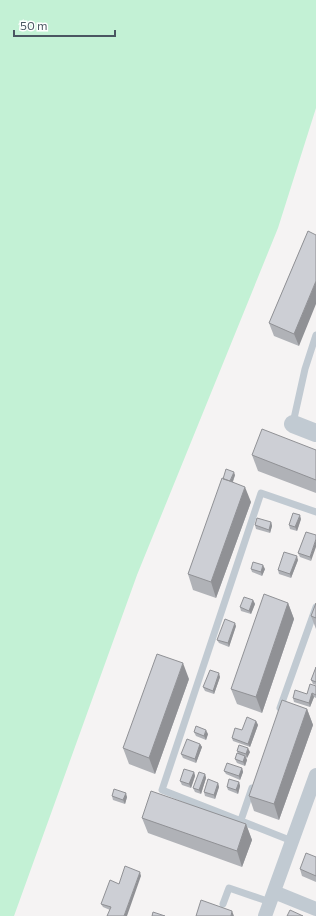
<svg xmlns="http://www.w3.org/2000/svg" width="316" height="916" font-family="Commissioner,sans-serif">
<style>
.green{fill:#c3f1d5}
.lines{fill:none;stroke-linecap:round;stroke-linejoin:round}
.service{stroke:#c1cad2;stroke-width:7}
.minor{stroke:#c1cad2;stroke-width:14}
.tertiary{stroke:#c1cad2;stroke-width:18}
.wall{fill:#b0b2b7}
.shaded-wall{fill:#909195}
.building{fill:#cdcfd5;stroke:#909195}
</style>
<rect width="100%" height="100%" fill="#f5f3f3"/>
<path class="green" d="M 0,0 L 316,0 L 316,108 L 278,228 L 137,575 L 14,916 L 0,916 Z"/>
<g class="lines">
<path class="service" d="M 293,423 L 305,369 L 316,335
M 280,708 L 316,607
M 241,820 L 252,788
M 292,841 L 162,790 L 261,493 L 316,512
M 223,904 L 229,888 L 270,902"/>
<path class="minor" d="M 274,892 L 316,909
M 265,916 L 316,775"/>
<path class="tertiary" d="M 293,424 L 316,433"/>
</g>
<path class="wall" d="M 308,231 L 299,346 L 274,336 L 269,323 Z
M 316,450 L 316,493 L 258,471 L 252,455 Z
M 235,475 L 233,482 L 251,502 L 216,598 L 193,590 L 188,574 L 223,479 Z
M 301,519 L 297,531 L 290,529 L 289,525 Z
M 271,522 L 272,526 L 270,533 L 256,529 L 255,525 Z
M 306,532 L 311,561 L 300,557 L 298,553 Z
M 298,560 L 291,578 L 279,574 L 278,570 Z
M 251,569 L 265,569 L 262,576 L 252,572 Z
M 253,600 L 255,604 L 251,614 L 241,611 L 240,607 Z
M 288,603 L 294,619 L 262,713 L 237,704 L 231,689 Z
M 316,603 L 316,629 L 311,616 Z
M 236,626 L 229,647 L 219,643 L 217,640 Z
M 316,667 L 316,685 L 313,684 L 311,680 Z
M 220,677 L 214,694 L 205,691 L 203,687 Z
M 189,679 L 155,774 L 129,764 L 123,748 Z
M 316,686 L 316,698 L 314,697 L 310,707 L 294,702 L 293,698 L 307,694 Z
M 307,709 L 313,725 L 279,820 L 254,811 L 249,796 Z
M 256,721 L 258,725 L 250,747 L 233,741 L 232,738 Z
M 194,732 L 208,734 L 206,740 L 196,736 Z
M 200,744 L 202,747 L 196,763 L 183,758 L 181,754 Z
M 237,751 L 250,752 L 247,758 L 246,757 L 247,760 L 245,766 L 237,763 L 235,759 L 238,754 Z
M 242,768 L 243,772 L 240,780 L 226,774 L 224,771 Z
M 194,772 L 195,776 L 191,788 L 182,785 L 180,781 Z
M 205,774 L 206,778 L 201,794 L 195,792 L 193,788 Z
M 239,782 L 240,786 L 238,794 L 228,790 L 227,787 Z
M 218,783 L 219,787 L 215,799 L 205,796 L 204,792 Z
M 112,796 L 127,797 L 125,804 L 113,800 Z
M 142,818 L 246,824 L 252,840 L 242,867 L 148,833 Z
M 316,857 L 316,882 L 302,876 L 300,869 Z
M 141,876 L 110,910 L 103,907 L 101,904 L 119,884 Z"/>
<path class="shaded-wall" d="M 316,281 L 316,304 L 299,346 L 294,334 Z
M 234,472 L 235,475 L 230,489 L 229,485 Z
M 245,487 L 251,502 L 216,598 L 211,582 Z
M 300,515 L 301,519 L 297,531 L 295,527 Z
M 271,522 L 272,526 L 270,533 L 269,530 Z
M 316,539 L 316,547 L 311,561 L 310,557 Z
M 297,556 L 298,560 L 291,578 L 290,574 Z
M 263,565 L 265,569 L 262,576 L 261,572 Z
M 253,600 L 255,604 L 251,614 L 249,611 Z
M 288,603 L 294,619 L 262,713 L 256,697 Z
M 235,623 L 236,626 L 229,647 L 228,643 Z
M 183,663 L 189,679 L 155,774 L 149,758 Z
M 219,673 L 220,677 L 214,694 L 213,691 Z
M 312,693 L 314,697 L 310,707 L 309,703 Z
M 307,709 L 313,725 L 279,820 L 274,804 Z
M 256,721 L 258,725 L 250,747 L 248,744 Z
M 206,730 L 208,734 L 206,740 L 204,736 Z
M 200,744 L 202,747 L 196,763 L 195,759 Z
M 248,748 L 250,752 L 247,758 L 246,754 Z
M 245,756 L 247,760 L 245,766 L 243,762 Z
M 242,768 L 243,772 L 240,780 L 239,776 Z
M 194,772 L 195,776 L 191,788 L 189,784 Z
M 205,774 L 206,778 L 201,794 L 199,790 Z
M 239,782 L 240,786 L 238,794 L 236,790 Z
M 218,783 L 219,787 L 215,799 L 214,795 Z
M 126,793 L 127,797 L 125,804 L 123,800 Z
M 246,824 L 252,840 L 242,867 L 237,851 Z
M 140,872 L 141,876 L 127,916 L 124,916 Z
M 232,911 L 234,916 L 231,916 Z"/>
<path class="building" d="M 308,231 L 316,235 L 316,281 L 294,334 L 269,323 Z
M 262,429 L 316,450 L 316,480 L 252,455 Z
M 226,469 L 234,472 L 230,481 L 223,479 Z
M 222,478 L 245,487 L 211,582 L 188,574 Z
M 293,513 L 300,515 L 295,527 L 289,525 Z
M 257,518 L 271,522 L 269,530 L 255,525 Z
M 306,532 L 316,535 L 316,539 L 310,557 L 298,553 Z
M 284,552 L 297,556 L 290,574 L 278,570 Z
M 253,562 L 263,565 L 261,572 L 251,569 Z
M 264,594 L 288,603 L 256,697 L 231,689 Z
M 244,597 L 253,600 L 249,611 L 240,607 Z
M 316,603 L 316,618 L 311,616 Z
M 225,619 L 235,623 L 228,643 L 217,640 Z
M 157,654 L 183,663 L 149,758 L 123,748 Z
M 316,667 L 316,682 L 311,680 Z
M 210,670 L 219,673 L 213,691 L 203,687 Z
M 310,684 L 316,686 L 316,695 L 312,693 L 309,703 L 293,698 L 295,690 L 307,694 Z
M 282,700 L 307,709 L 274,804 L 249,796 Z
M 247,717 L 256,721 L 248,744 L 232,738 L 235,728 L 242,730 Z
M 196,726 L 206,730 L 204,736 L 194,732 Z
M 187,739 L 200,744 L 195,759 L 181,754 Z
M 239,745 L 248,748 L 246,754 L 237,751 Z
M 237,753 L 245,756 L 243,762 L 235,759 Z
M 227,763 L 242,768 L 239,776 L 224,771 Z
M 184,769 L 194,772 L 189,784 L 180,781 Z
M 199,772 L 205,774 L 199,790 L 193,788 Z
M 208,779 L 218,783 L 214,795 L 204,792 Z
M 229,779 L 239,782 L 236,790 L 227,787 Z
M 114,789 L 126,793 L 123,800 L 112,796 Z
M 151,791 L 246,824 L 237,851 L 142,818 Z
M 306,853 L 316,857 L 316,876 L 300,869 Z
M 125,866 L 140,872 L 124,916 L 107,916 L 111,907 L 101,904 L 110,880 L 119,884 Z
M 201,900 L 232,911 L 231,916 L 196,916 Z
M 290,910 L 303,916 L 287,916 Z
M 153,912 L 165,916 L 152,916 Z"/>
<path d="M14 30v6h101v-6" fill="none" stroke="#4a5661" stroke-width="2"/>
<text x="20" y="30" font-size="12" fill="#4a5661" stroke="#ffffff" stroke-width="3" paint-order="stroke">50 m</text>
</svg>
